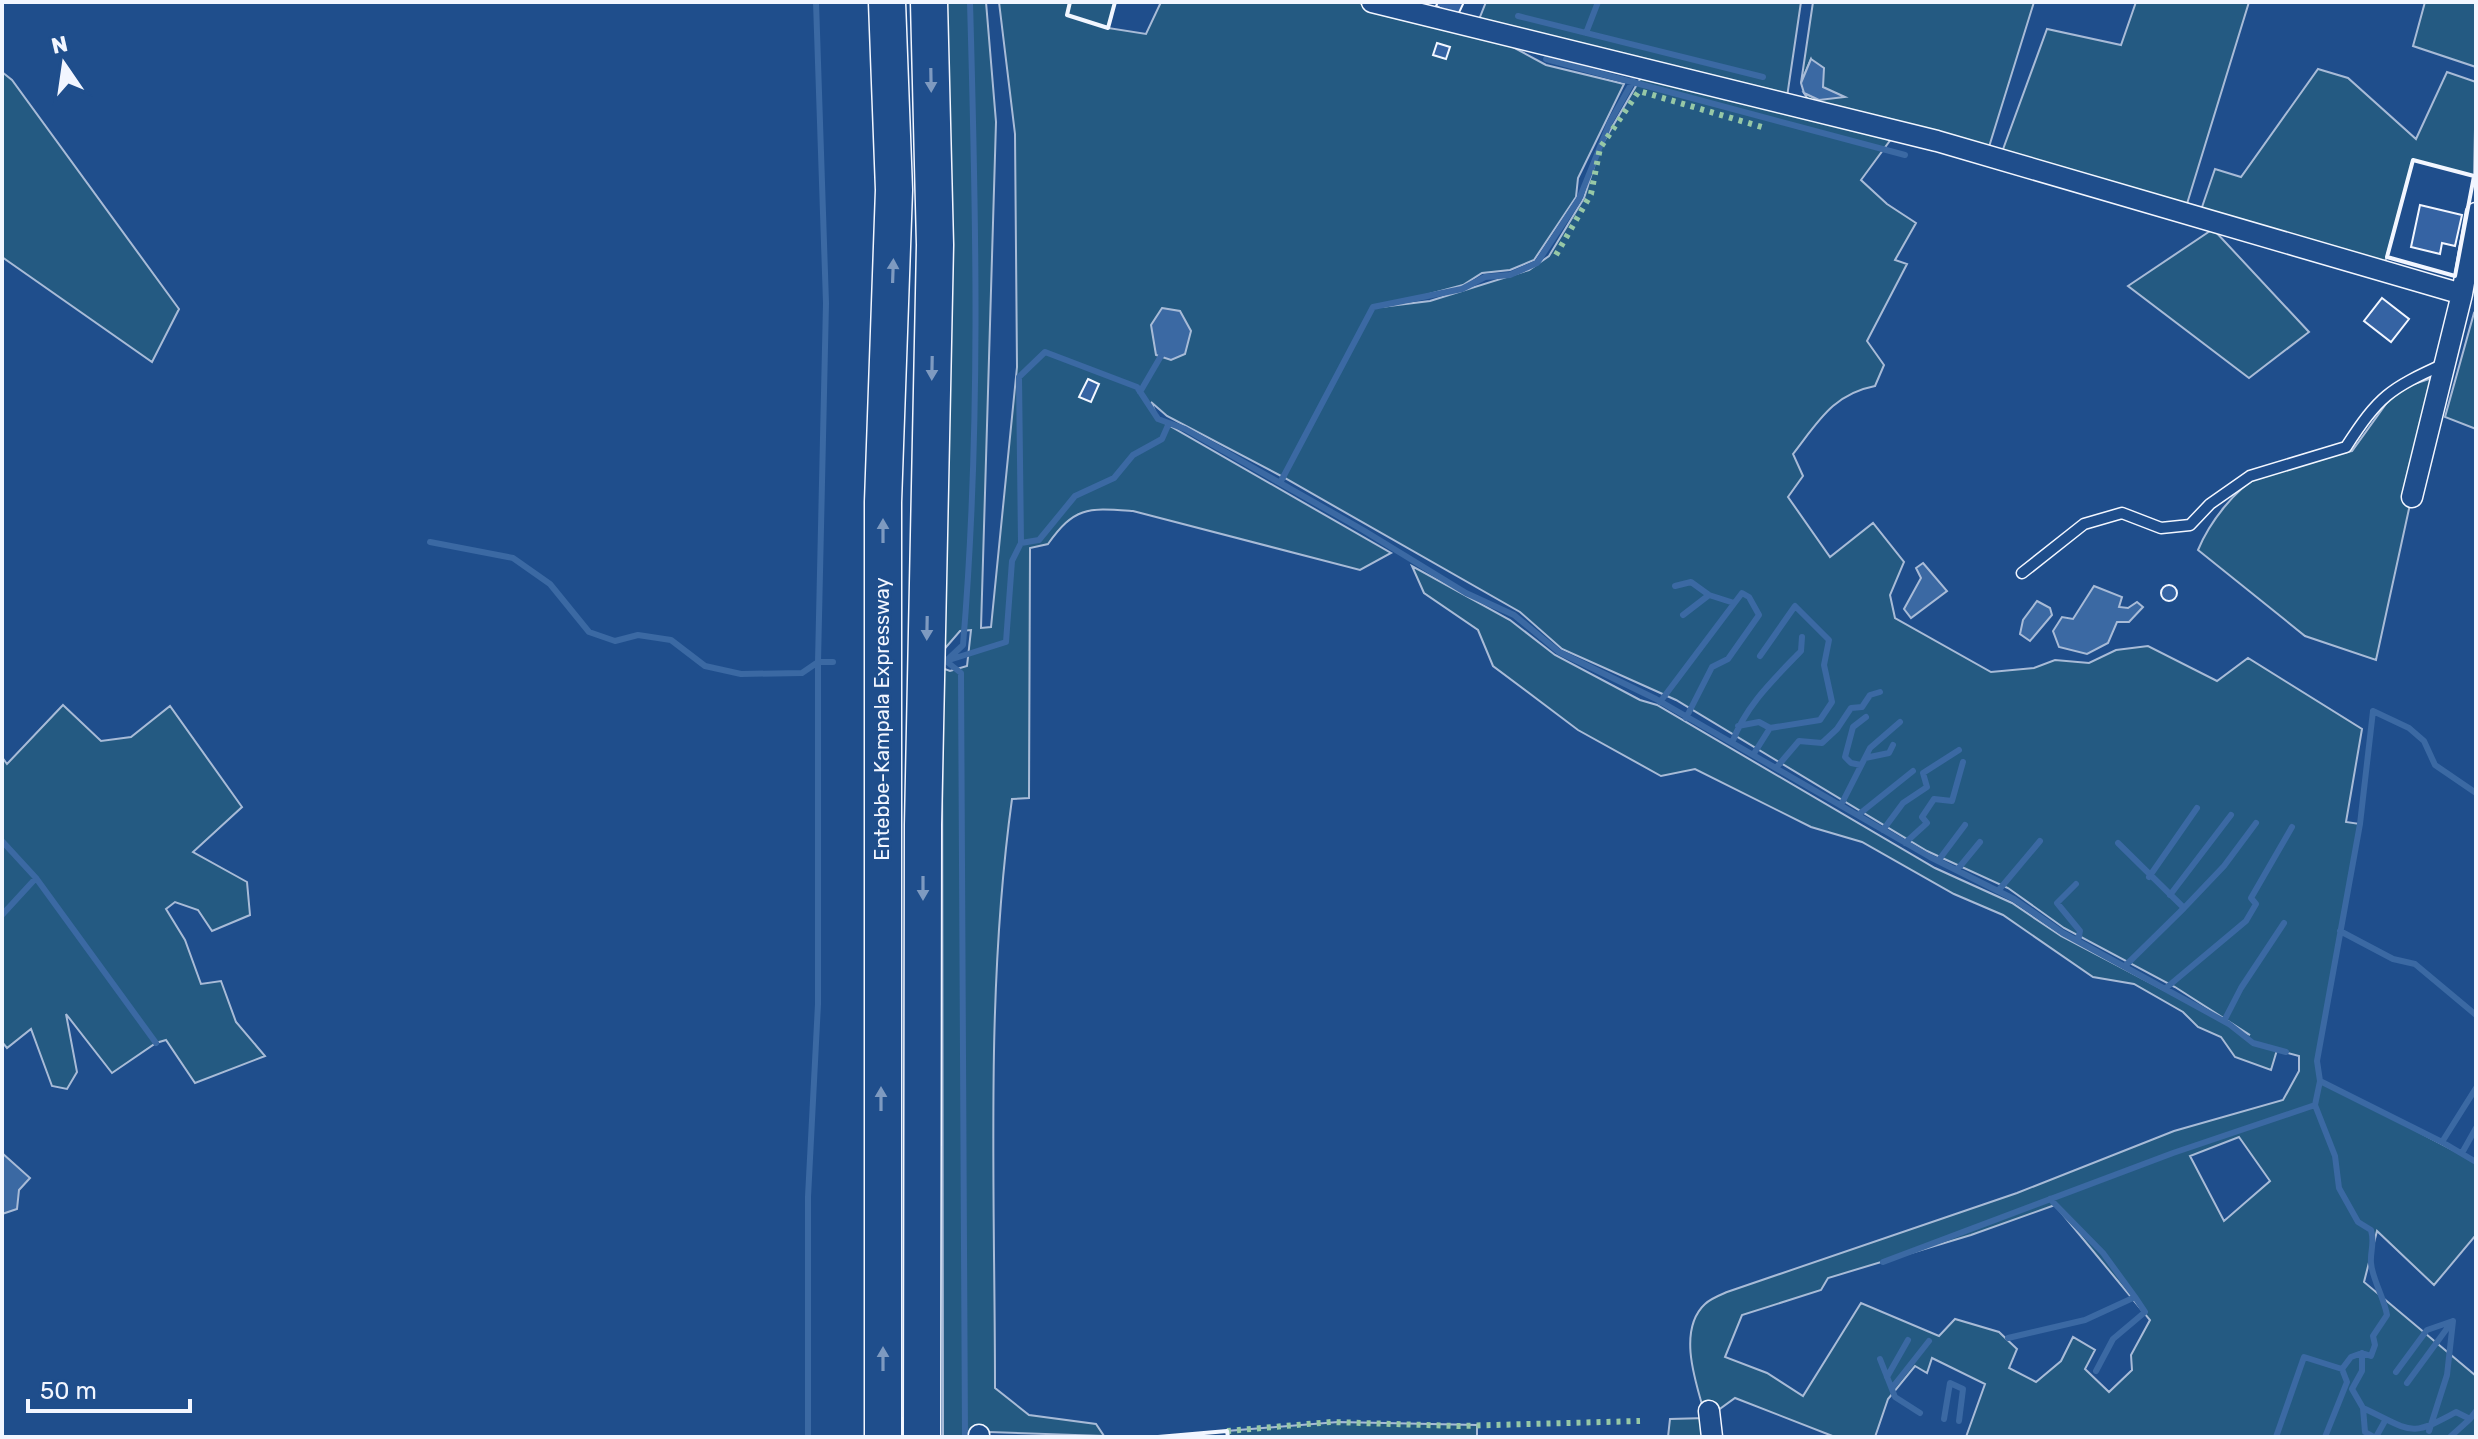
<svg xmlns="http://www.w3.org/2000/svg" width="2478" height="1439" font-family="Rubik,sans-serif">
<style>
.green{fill:#245a82;stroke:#a8bbd7;stroke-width:2;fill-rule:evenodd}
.water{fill:#3b69a3;stroke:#a8bbd7;stroke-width:2}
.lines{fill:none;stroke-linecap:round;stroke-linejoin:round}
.stream{stroke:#3b69a3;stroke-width:6}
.building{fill:#3563a3;stroke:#f2f6ff;stroke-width:2}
.service-casing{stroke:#f2f6ff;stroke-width:13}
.minor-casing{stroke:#f2f6ff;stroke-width:23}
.motorway-casing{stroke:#f2f6ff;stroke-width:39}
.service{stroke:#1f4e8c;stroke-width:10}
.minor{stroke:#1f4e8c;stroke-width:20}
.motorway{stroke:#1f4e8c;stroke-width:36}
.hedge{stroke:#97c8a6;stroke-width:6;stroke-dasharray:4 6;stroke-linecap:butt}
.wall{stroke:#f2f6ff;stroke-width:4}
.oneway{fill:#7e9ac0}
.labels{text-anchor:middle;stroke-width:6;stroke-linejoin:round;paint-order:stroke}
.street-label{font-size:20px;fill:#f2f6ff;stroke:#1f4e8c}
</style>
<rect width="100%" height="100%" fill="#1f4e8c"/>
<path class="green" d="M 943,2 L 986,2 L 996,122 L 981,628 L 991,627 L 1017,367 L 1015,134 L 999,2 L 1115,2 L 1108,28 L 1146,34 L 1161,2 L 1358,2 L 1387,16 L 1511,46 L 1546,65 L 1624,84 L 1578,178 L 1576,197 L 1534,260 L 1510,270 L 1482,273 L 1463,285 L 1381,307 L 1430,301 L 1529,270 L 1549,256 L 1584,198 L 1600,148 L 1643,74 L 1894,135 L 1861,180 L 1887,204 L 1916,223 L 1895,260 L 1907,264 L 1867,341 L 1884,365 L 1875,386 C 1833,394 1818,422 1793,454 L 1803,476 L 1788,497 L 1830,557 L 1873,523 L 1904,562 L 1890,595 L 1895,618 L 1991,672 L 2034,668 L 2055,660 L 2089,663 L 2116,650 L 2148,646 L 2217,681 L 2248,658 L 2362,729 L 2346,822 L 2360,824 L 2317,1061 L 2320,1080 L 2476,1162 L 2476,1235 L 2434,1285 L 2377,1231 L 2364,1282 L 2476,1376 L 2476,1437 L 1966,1437 L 1985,1384 L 1932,1358 L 1927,1373 L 1915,1366 L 1888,1399 L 1875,1437 L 1835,1437 L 1735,1398 L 1706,1419 L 1708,1437 L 1668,1437 L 1670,1419 L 1706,1418 C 1697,1386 1676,1331 1705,1304 C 1710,1299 1720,1295 1727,1292 L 2017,1193 L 2174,1131 L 2283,1100 L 2299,1071 L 2299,1056 L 2277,1050 L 2271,1070 L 2235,1057 L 2221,1037 L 2198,1027 L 2183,1012 L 2134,984 L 2093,977 L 2003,915 L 1954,894 L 1862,842 L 1811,827 L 1695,769 L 1661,776 L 1578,730 L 1493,666 L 1478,630 L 1424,593 L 1412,566 L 1510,620 L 1555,655 L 1640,700 L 1657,705 L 1935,868 L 2012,903 L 2061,936 L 2250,1035 L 2175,987 L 2064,928 L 2008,888 L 1927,851 L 1676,700 L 1562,649 L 1520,612 L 1283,477 L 1167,416 L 1151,402 L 1158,419 L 1391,553 L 1360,570 L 1133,511 C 1088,508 1075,506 1048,544 L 1030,548 L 1029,798 L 1012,799 C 985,994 995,1192 995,1388 L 1029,1415 L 1096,1424 L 1104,1436 L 989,1432 L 974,1432 L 974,1437 L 943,1437 L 942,668 L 950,671 L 967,666 L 971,630 L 960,631 L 941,653 ZM 2239,1137 L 2270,1181 L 2224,1221 L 2190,1156 ZM 2055,1205 L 2150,1320 L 2131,1355 L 2132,1370 L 2109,1392 L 2085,1369 L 2095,1350 L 2073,1337 L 2061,1361 L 2036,1382 L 2009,1368 L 2017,1349 L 1999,1332 L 1955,1319 L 1939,1336 L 1861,1303 L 1803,1396 L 1767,1373 L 1725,1357 L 1742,1315 L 1821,1290 L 1828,1278 L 1971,1235 Z
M 1486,2 L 1801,2 L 1787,97 L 1478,22 Z
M 1813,2 L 2034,2 L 1988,150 L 1809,101 L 1804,93 L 1819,100 L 1822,87 L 1811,59 L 1801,83 Z
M 2136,2 L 2249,2 L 2186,207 L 2002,152 L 2047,29 L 2121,45 Z
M 2425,2 L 2476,2 L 2476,67 L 2413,46 Z
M 2318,69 L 2348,78 L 2416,139 L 2447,72 L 2476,82 L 2474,176 L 2413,160 L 2384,266 L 2201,210 L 2215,169 L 2241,177 Z
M 2,72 L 12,80 L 179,309 L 152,362 L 2,257 Z
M 2213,229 L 2309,332 L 2249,378 L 2128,286 Z
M 2474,313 L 2476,314 L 2476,429 L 2445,417 Z
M 2438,376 L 2376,660 L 2305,636 L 2198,550 C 2210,521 2234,491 2261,474 C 2279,462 2329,457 2352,451 L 2396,390 Z
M 63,705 L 101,741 L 131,737 L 170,706 L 242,807 L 193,852 L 247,882 L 250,915 L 212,931 L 198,910 L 175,902 L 166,909 L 185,940 L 201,984 L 221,981 L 236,1022 L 265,1056 L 195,1083 L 166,1040 L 156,1043 L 112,1073 L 66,1014 L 77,1072 L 67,1089 L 52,1086 L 31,1029 L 7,1048 L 2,1042 L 2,757 L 7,764 Z
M 1338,1422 L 1477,1425 L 1477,1437 L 1228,1437 L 1227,1431 Z"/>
<path class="water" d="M 1811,59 L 1824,68 L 1823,87 L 1845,97 L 1819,100 L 1804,93 L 1801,83 Z
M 1162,308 L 1180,311 L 1191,331 L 1185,354 L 1171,360 L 1156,355 L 1151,325 Z
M 1923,563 L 1947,591 L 1911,618 L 1904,609 L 1921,578 L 1916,568 Z
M 2094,586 L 2122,597 L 2119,607 L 2128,608 L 2137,602 L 2143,607 L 2129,622 L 2117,622 L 2108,643 L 2087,654 L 2059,647 L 2053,631 L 2062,617 L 2073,619 Z
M 2037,601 L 2050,608 L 2052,615 L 2030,641 L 2020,634 L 2023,620 Z
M 2,1153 L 30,1178 L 19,1190 L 17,1209 L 2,1214 Z"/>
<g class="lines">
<path class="stream" d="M 1518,16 L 1763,77
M 1586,33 L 1598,2
M 1546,59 L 1905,155
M 1140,392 L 1161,356
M 1280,483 L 1373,307 L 1462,289 L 1485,277 L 1510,275 L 1537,263 L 1579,199 L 1610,122 L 1633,81
M 430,542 L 513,558 L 550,584 L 589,632 L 615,641 L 638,635 L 671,640 L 705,666 L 741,674 L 802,673 L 818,662 L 833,662
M 1021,543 L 1019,377 L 1045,352 L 1137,387 L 1158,419 L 1185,429 L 1363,530 L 1466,593 L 1514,615 L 1559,652 L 1656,699 L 1930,857 L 2014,899 L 2063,933 L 2229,1024 L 2253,1043 L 2286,1052
M 1675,586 L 1691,582 L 1709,595 L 1734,603
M 1683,615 L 1709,595
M 949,660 L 1006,642 L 1012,561 L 1021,543 L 1039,540 L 1075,496 L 1114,478 L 1133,455 L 1162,439 L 1169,423
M 946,661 L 961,673 L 965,1437
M 946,661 L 963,645 C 981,432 976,216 970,2
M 1660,702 L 1742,593 L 1749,597 L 1759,615 L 1728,659 L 1712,667 L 1686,718
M 2373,711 L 2360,824 L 2317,1061 L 2320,1081 L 2442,1142 L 2476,1088
M 2373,711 L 2409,728 L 2424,741 L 2435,765 L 2476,793
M 1738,726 L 1759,722 L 1770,728
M 1732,743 C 1745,706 1774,679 1801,651 L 1802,637
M 1753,755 L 1770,728 L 1820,720 L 1832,702 L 1824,665 L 1829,640 L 1795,606 L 1760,656
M 1865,758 L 1889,753 L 1893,745
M 1861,765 L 1851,763 L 1845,757 L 1853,727 L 1866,717
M 1776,768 L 1799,741 L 1822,743 L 1837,729 L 1851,708 L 1862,707 L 1870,695 L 1880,692
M 1841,805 L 1870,748 L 1900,722
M 1858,815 L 1913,771
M 1883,830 L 1903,803 L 1927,787 L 1923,773 L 1959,750
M 2,841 L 36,878 L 156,1043
M 1905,843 L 1927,823 L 1922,817 L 1934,799 L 1952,801 L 1963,762
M 2118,843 L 2184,908 L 2125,966
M 1938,861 L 1965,825
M 1957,870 L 1980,842
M 2149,877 L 2197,808
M 2076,884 L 2057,903 L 2080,931 L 2078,941
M 1998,891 L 2040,841
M 2170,895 L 2231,815
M 2184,908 L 2224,866 L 2256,823
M 2,915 L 36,878
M 2340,931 L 2393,959 L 2415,964 L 2476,1015
M 2166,988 L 2246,921 L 2256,904 L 2251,898 L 2292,827
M 2224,1021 L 2241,988 L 2284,923
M 2320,1081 L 2315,1105 L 2335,1156 L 2339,1188 L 2358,1222 L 2371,1230 C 2375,1243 2370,1251 2371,1263 C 2372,1278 2384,1298 2387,1315 L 2373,1336 L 2375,1345 L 2371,1356 L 2362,1353 L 2362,1371 L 2352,1389 L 2363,1408 L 2365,1432 L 2374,1437
M 2442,1142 L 2476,1162
M 2462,1153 L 2476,1128
M 1883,1262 L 2173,1153 L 2315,1105
M 2008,1338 L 2085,1320 L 2135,1297 L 2103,1253 L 2050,1199
M 1880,1359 L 1895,1397 L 1920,1413
M 2096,1371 L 2113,1339 L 2145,1312 L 2135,1297
M 2396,1372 L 2427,1330 L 2453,1321
M 1887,1377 L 1908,1340
M 2407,1383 L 2451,1323
M 1892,1388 L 1929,1341
M 2363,1408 C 2411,1430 2408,1439 2456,1412 L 2470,1419 L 2476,1411
M 1944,1419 L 1950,1383 L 1963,1389 L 1959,1421
M 2429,1431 L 2447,1375 L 2453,1321
M 808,1437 L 808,1197 L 818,1004 L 818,662 L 826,303 L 816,2
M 2276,1437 L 2304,1357 L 2342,1369 L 2351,1357 L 2362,1353
M 2325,1437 L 2347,1382 L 2342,1369
M 2376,1437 L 2386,1419
M 2450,1437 L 2470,1419"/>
</g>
<path class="building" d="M 1438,2 L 1464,2 L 1457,17 L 1436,6 Z
M 1437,43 L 1450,47 L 1446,59 L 1433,55 Z
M 2420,205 L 2462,215 L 2455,246 L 2442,243 L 2440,254 L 2411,247 Z
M 2382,298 L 2409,319 L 2391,342 L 2364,321 Z
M 1088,379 L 1099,384 L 1091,402 L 1079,397 Z
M2161 593a8 8 0 1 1 16 0a8 8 0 1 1-16 0Z"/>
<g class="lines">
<defs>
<path id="service" d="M 2022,573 L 2084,524 L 2122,513 L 2161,528 L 2190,525 L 2210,504 L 2250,476 L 2346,447 C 2379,396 2389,389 2444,364"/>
<path id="minor" d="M 1372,2 L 1937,141 L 2462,294
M 2412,497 L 2462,294 L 2476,213
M 1709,1411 L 1712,1437
M 979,1435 L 979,1437"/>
<path id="motorway" d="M 883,1437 L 883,502 L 894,190 L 887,2
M 922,1437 L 923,825 L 935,245 L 929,2"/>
</defs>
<use href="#service" class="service-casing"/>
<use href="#minor" class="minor-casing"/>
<use href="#motorway" class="motorway-casing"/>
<use href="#service" class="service"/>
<use href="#minor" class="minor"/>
<use href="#motorway" class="motorway"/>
<path class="hedge" d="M 1556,255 L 1591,194 L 1600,148 L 1639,91 L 1762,127
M 1227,1431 L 1331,1422 L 1457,1426 L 1640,1421"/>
<path class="wall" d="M 1070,2 L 1067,15 L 1108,28 L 1115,2
M 2413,160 L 2474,176 L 2455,276 L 2387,257 Z
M 2476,284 L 2476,308
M 1158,1437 L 1227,1431 L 1228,1437"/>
</g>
<defs><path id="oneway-solid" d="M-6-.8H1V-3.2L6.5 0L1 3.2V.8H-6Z" transform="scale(2)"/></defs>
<g class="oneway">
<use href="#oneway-solid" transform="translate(931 80) rotate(89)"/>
<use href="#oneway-solid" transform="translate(893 271) rotate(-88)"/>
<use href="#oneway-solid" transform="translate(932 368) rotate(91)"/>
<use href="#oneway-solid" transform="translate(883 531) rotate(-90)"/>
<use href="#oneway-solid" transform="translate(927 628) rotate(91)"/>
<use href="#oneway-solid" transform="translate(923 888) rotate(90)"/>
<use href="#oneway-solid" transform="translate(881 1099) rotate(-90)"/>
<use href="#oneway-solid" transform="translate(883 1359) rotate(-90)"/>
</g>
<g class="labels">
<g class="street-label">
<text transform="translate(882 719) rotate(-90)" y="7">Entebbe-Kampala Expressway</text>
</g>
</g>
<rect width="2478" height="1439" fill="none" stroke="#f2f6ff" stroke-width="8"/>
<g transform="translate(64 64) rotate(347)" stroke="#1f4e8c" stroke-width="6" paint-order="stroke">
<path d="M0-6L14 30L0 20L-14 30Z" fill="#f2f6ff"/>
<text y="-12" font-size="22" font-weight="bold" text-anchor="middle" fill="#f2f6ff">N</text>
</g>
<path d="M28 1399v12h162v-12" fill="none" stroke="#f2f6ff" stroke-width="4"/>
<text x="40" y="1399" font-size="24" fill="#f2f6ff" stroke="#1f4e8c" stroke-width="6" paint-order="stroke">50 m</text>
</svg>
